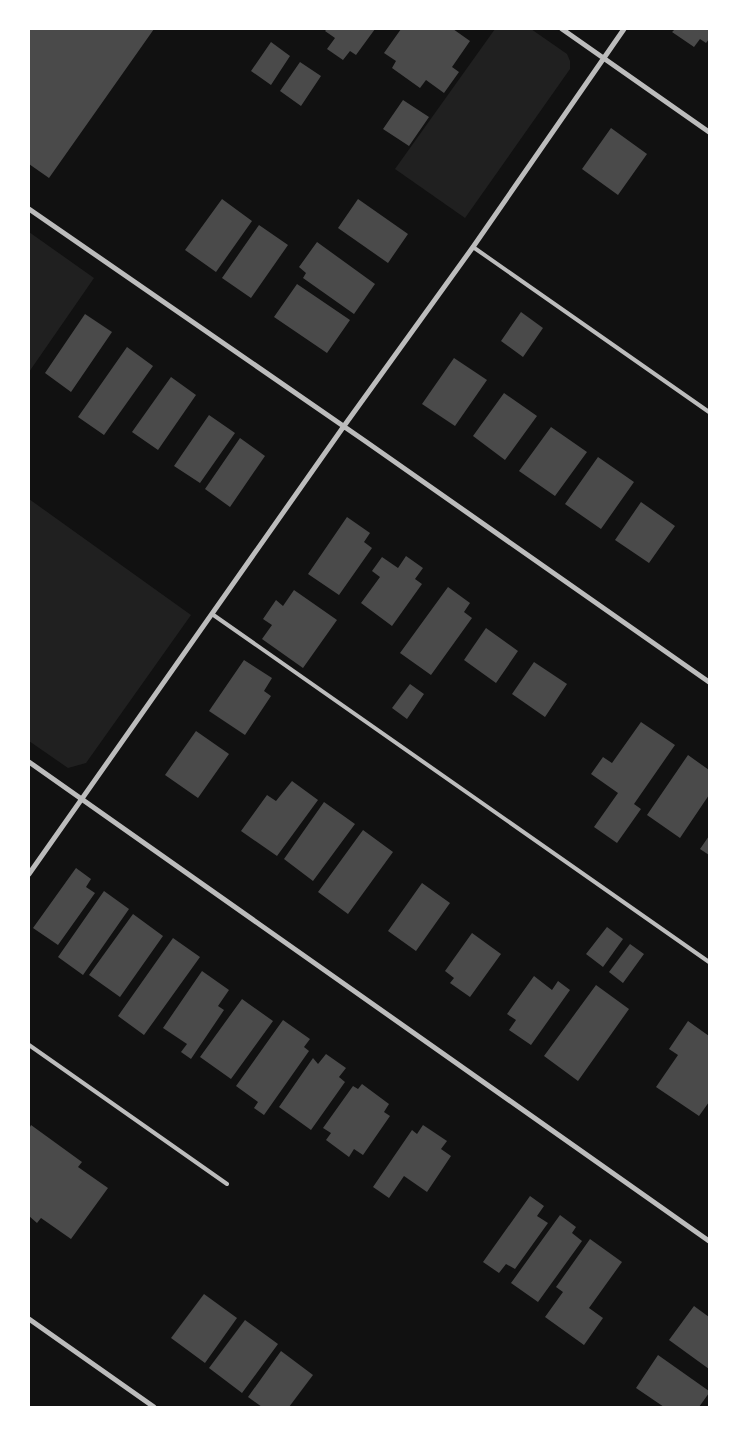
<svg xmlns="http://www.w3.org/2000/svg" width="738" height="1436" font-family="'Space Grotesk',sans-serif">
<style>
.green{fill:#202020}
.building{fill:#4a4a4a}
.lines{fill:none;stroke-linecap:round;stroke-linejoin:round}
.service{stroke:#bcbcbc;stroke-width:4}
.minor{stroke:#bcbcbc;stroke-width:5}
</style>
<rect width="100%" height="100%" fill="#111"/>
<path class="green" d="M 495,29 L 531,29 L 567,54 L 570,61 L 570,69 L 465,218 L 395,169 Z
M 29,232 L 94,278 L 29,372 Z
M 29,499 L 191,615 L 86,763 L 68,768 L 29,741 Z"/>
<path class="building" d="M 29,29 L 154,29 L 49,178 L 29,164 Z
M 327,29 L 375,29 L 356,55 L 350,51 L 343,60 L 327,49 L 335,38 L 325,31 Z
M 401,29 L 453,29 L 470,41 L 452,67 L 459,72 L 444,93 L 426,80 L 420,88 L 392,68 L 396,61 L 384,53 Z
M 675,29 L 709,29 L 709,39 L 706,43 L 700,39 L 694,47 L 672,32 Z
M 271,42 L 290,56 L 271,85 L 251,71 Z
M 300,62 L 321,76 L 301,106 L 280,91 Z
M 403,100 L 429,117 L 409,146 L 383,129 Z
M 611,128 L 647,154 L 618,195 L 582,169 Z
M 222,199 L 252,221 L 216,272 L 185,250 Z
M 358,199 L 408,234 L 388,263 L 338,228 Z
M 259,225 L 288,245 L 251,298 L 222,278 Z
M 317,242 L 375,284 L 354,314 L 303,278 L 306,273 L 299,267 Z
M 297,284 L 350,320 L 327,353 L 274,317 Z
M 521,312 L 543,328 L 523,357 L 501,341 Z
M 85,314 L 112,332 L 71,392 L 45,373 Z
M 127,347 L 153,366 L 104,435 L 78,417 Z
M 454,358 L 487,380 L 455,426 L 422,404 Z
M 171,377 L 196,395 L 158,450 L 132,432 Z
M 504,393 L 537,416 L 505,460 L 473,436 Z
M 209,415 L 235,433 L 200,483 L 174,466 Z
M 551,427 L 587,452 L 555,496 L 519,471 Z
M 240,438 L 265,456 L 230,507 L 205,489 Z
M 598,457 L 634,482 L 601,529 L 565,504 Z
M 641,502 L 675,526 L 649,563 L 615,540 Z
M 347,517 L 370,533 L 364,542 L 372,548 L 339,595 L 308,574 Z
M 406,556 L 423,568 L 415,579 L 422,584 L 392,626 L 361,603 L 380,577 L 372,571 L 382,557 L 398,568 Z
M 448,587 L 470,603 L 464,612 L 472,618 L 431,675 L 400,653 Z
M 294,590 L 337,620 L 303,668 L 262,639 L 272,625 L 263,619 L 276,600 L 283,606 Z
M 486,628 L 518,651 L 496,683 L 464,660 Z
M 244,660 L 272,678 L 264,691 L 271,696 L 245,735 L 209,711 Z
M 534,662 L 567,684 L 545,717 L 512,694 Z
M 410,684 L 424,694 L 407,719 L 392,708 Z
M 641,722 L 675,745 L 634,804 L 641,809 L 617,843 L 594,827 L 618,793 L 591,774 L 603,757 L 612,763 Z
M 196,731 L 229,754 L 198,798 L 165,775 Z
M 688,755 L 709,770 L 709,795 L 680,838 L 647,815 Z
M 292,781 L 318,800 L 277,856 L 241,831 L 267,795 L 276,801 Z
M 324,802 L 355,824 L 313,881 L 284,859 Z
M 363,830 L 393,852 L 348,914 L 318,892 Z
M 709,836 L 709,855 L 700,849 Z
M 76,868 L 91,879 L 86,887 L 95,893 L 58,945 L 33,928 Z
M 422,883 L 450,903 L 416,951 L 388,931 Z
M 104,891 L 129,909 L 83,975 L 58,957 Z
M 133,914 L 163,936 L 120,997 L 89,975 Z
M 607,927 L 623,939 L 603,967 L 586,954 Z
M 472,933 L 501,954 L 470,997 L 450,983 L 454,978 L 445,971 Z
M 173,938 L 200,957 L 144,1035 L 118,1016 Z
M 630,944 L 644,954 L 623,983 L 609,972 Z
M 202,971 L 229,990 L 218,1006 L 224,1010 L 191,1059 L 181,1052 L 187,1044 L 163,1028 Z
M 534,976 L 552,990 L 558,981 L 570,990 L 531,1045 L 509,1030 L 516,1020 L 507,1014 Z
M 596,985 L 629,1009 L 578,1081 L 544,1056 Z
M 242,999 L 273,1021 L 231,1079 L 200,1057 Z
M 283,1020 L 310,1039 L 304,1047 L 309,1051 L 264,1115 L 254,1108 L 258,1102 L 236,1086 Z
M 688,1021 L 709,1036 L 709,1102 L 699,1116 L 656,1087 L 678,1055 L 669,1049 Z
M 326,1054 L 346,1068 L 339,1077 L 345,1082 L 311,1130 L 279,1107 L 313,1058 L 318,1064 Z
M 362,1084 L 389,1104 L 384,1112 L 390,1116 L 363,1155 L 354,1149 L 349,1157 L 326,1140 L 331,1133 L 323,1128 L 353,1086 L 358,1089 Z
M 31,1125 L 82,1162 L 78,1167 L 108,1188 L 71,1239 L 41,1218 L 37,1223 L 29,1216 L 29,1129 Z
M 423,1125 L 447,1141 L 441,1149 L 451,1156 L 427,1192 L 404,1176 L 389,1198 L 373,1187 L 412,1130 L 417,1134 Z
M 530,1196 L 544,1206 L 537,1216 L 548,1223 L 515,1269 L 506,1264 L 499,1273 L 483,1262 Z
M 560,1215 L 576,1227 L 572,1233 L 582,1241 L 538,1302 L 511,1283 Z
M 590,1239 L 622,1262 L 589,1308 L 603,1318 L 584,1345 L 545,1317 L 563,1292 L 556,1287 Z
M 204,1294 L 237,1318 L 205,1363 L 171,1338 Z
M 694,1306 L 709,1317 L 709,1369 L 669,1340 Z
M 245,1320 L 278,1344 L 242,1393 L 209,1368 Z
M 281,1351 L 313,1375 L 289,1407 L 262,1407 L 248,1397 Z
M 658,1355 L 709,1391 L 709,1393 L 699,1407 L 664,1407 L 636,1388 Z"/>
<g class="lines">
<path class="service" d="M 473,247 L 709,412
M 212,614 L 709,962
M 29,1045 L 227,1184"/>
<path class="minor" d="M 562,29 L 709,132
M 29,209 L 365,441 L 709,682
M 29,762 L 709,1241
M 29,874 L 344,426 L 473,247 L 624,29
M 29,1319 L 154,1407"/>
</g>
<rect width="738" height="1436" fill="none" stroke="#ffffff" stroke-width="60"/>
</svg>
